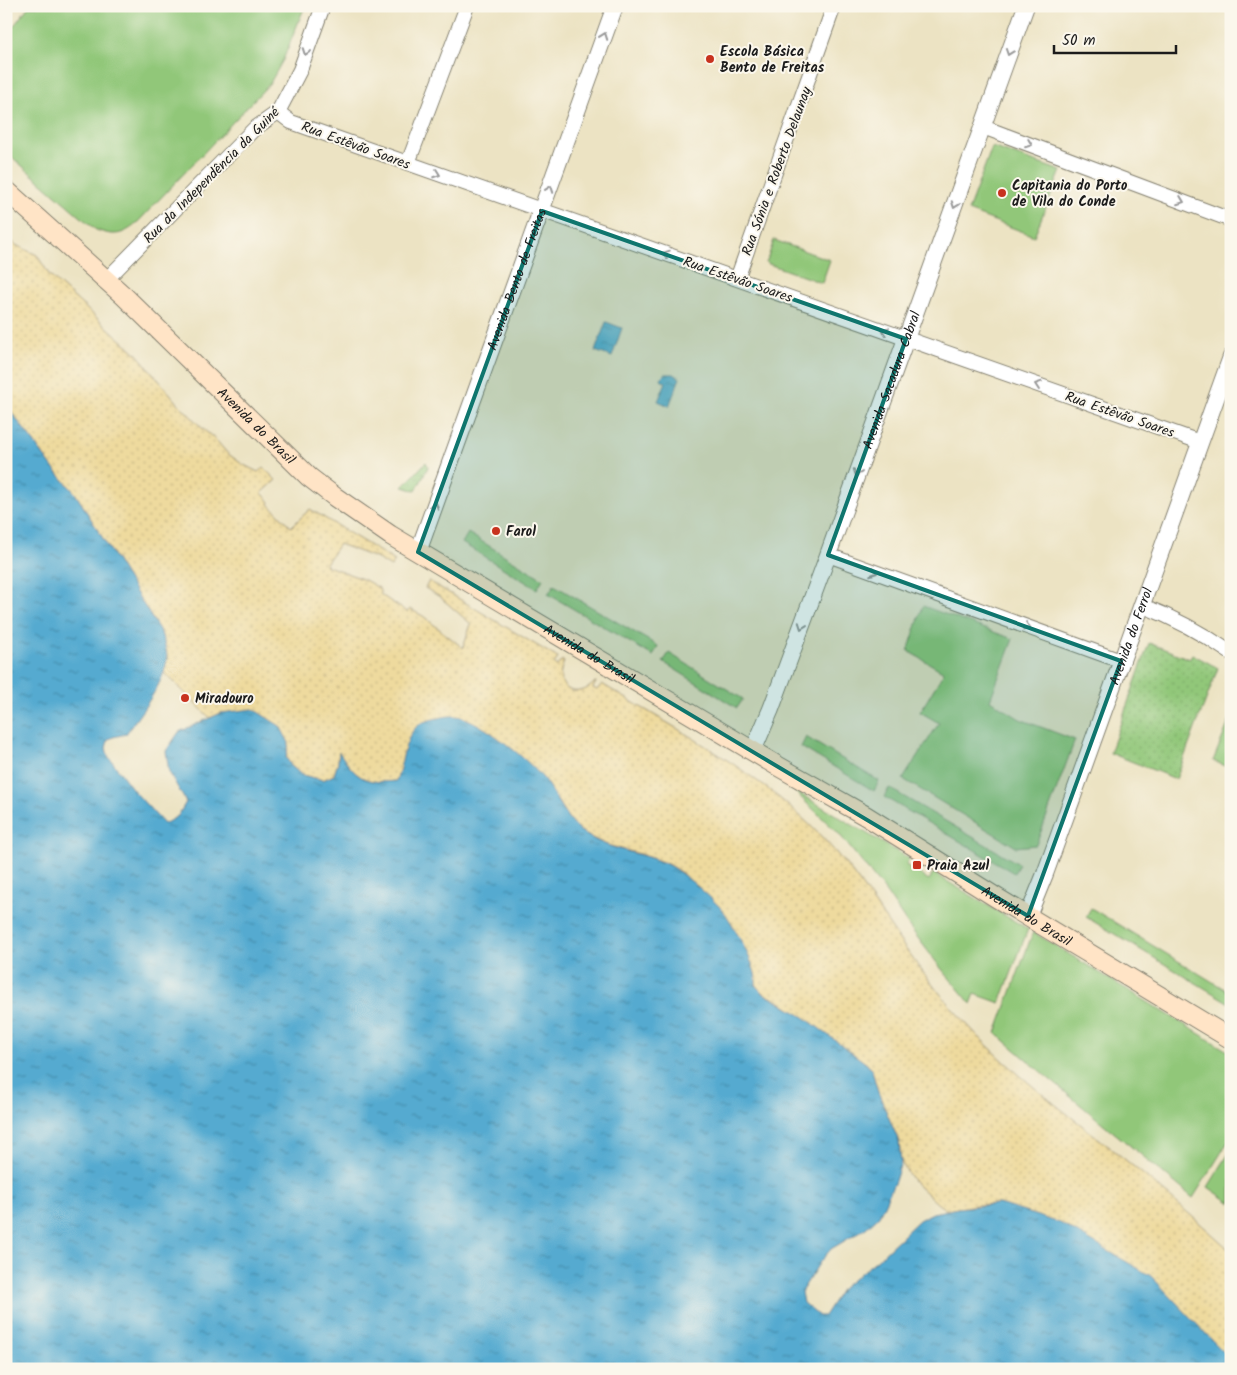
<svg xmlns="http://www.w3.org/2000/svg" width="1237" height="1375" font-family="Kalam,sans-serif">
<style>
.grass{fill:#91c779;stroke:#56724a}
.sand{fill:url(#sand-dots);stroke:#857b5d}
.garden{fill:url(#garden-dots);stroke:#56724a}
.water{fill:url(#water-ripples);stroke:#386376}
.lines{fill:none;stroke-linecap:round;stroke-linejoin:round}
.minor-casing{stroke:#848070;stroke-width:16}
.tertiary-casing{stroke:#848070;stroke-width:18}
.secondary-casing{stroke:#848070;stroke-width:21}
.minor{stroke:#fff;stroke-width:14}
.tertiary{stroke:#fff;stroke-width:16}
.secondary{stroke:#ffe4c6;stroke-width:19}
.oneway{stroke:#999}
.marked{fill:#0f766e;fill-opacity:0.2;stroke:#0f766e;stroke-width:4;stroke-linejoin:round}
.poi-dot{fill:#c8321e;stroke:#fbf7ec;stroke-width:2}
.labels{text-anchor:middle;stroke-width:4;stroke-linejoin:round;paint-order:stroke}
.poi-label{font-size:14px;font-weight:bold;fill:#1c1c1c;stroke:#fbf7ec;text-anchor:start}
.street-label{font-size:14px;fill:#1c1c1c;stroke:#fbf7ec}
</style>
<defs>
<pattern id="sand-dots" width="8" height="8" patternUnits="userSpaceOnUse" patternTransform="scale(1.25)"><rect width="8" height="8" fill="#eeda9e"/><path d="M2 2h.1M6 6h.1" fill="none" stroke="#ccba88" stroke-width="1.8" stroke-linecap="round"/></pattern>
<pattern id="garden-dots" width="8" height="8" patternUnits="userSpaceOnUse" patternTransform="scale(1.25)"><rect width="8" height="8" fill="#91c779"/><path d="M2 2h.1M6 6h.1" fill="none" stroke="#7caa68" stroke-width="1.8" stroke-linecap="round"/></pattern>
<pattern id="water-ripples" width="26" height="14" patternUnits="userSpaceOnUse" patternTransform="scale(1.25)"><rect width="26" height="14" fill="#54aad0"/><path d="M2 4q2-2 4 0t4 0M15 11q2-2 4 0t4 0" fill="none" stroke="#458aa8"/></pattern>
</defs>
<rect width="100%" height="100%" fill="#fbf7ec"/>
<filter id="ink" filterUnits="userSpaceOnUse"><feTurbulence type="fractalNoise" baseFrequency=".02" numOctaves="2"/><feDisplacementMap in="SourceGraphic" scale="10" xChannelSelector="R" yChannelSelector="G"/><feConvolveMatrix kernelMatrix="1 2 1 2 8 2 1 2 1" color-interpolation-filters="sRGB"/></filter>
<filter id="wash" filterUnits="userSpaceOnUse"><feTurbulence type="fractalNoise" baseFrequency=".0096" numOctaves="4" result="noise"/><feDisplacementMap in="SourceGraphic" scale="20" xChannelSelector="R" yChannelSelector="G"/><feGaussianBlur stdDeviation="1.12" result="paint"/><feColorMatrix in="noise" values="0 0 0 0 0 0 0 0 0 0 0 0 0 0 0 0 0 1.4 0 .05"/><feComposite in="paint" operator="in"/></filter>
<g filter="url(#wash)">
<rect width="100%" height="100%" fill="#ece3c3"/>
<path class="grass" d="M 29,6 L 305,6 L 283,60 L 270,83 L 135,225 C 121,236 113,236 96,230 L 6,152 L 6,36 Z
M 992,147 L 1061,171 L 1034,236 L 968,211 Z
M 774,240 L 830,260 L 822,283 L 766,263 Z
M 468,533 L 543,579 L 537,589 L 462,543 Z
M 554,585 L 658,646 L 653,656 L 548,594 Z
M 923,606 L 1013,639 L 990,700 L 1020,719 L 1075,740 L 1036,845 L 1016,847 L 903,779 L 939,723 L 920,712 L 944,672 L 908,651 Z
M 669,653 L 743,699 L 737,708 L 663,662 Z
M 1231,717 L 1231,768 L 1213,761 Z
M 806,737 L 879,781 L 874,791 L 801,747 Z
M 889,788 L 1019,864 L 1014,873 L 884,797 Z
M 792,789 L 910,859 L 906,865 L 929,880 L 933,873 L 1028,929 L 1000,1003 L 975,994 L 971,1004 L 940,967 L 908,925 L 885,891 L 839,834 Z
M 1091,908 L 1231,993 L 1231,1004 L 1086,917 Z
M 1033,932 L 1231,1053 L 1231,1137 L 1193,1198 C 1128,1143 1060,1090 996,1033 Z
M 1231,1150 L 1231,1203 L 1208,1187 Z"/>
<path class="sand" d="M 6,237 L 16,245 L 37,255 L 50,276 L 136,353 L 177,402 L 203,429 L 216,440 L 227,453 L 242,464 L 258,472 L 264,468 L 276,480 L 262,493 L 270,502 L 269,504 L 291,527 L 310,509 L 395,561 L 391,567 L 376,558 L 339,544 L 325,565 L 365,580 L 379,588 L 381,595 L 407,612 L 410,609 L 423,616 L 463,648 L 471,624 L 440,597 L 425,588 L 429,581 L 558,658 L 554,664 L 557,666 L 562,660 L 564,662 C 551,689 578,701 595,682 L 596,682 L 593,688 L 597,690 L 602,684 C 683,733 769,777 832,848 C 860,879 881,914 905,948 C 929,982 956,1014 985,1043 C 1026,1084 1072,1117 1117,1153 C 1156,1184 1193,1217 1231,1251 L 1231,1360 L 1211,1339 L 999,1204 L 976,1205 L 947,1210 L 938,1204 L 913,1181 L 901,1162 L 899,1142 L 878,1092 L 871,1067 L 779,1001 L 763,993 L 756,986 L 755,973 L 682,873 L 666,863 L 640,854 L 607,845 L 586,835 L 572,824 L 543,778 L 504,743 L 479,726 L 462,717 L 405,752 L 402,766 L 396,781 C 363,784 358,778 339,753 L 338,762 L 334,775 L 323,780 L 302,775 L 291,766 L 286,757 L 289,743 L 221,713 L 210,718 L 164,672 L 167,655 L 161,633 L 75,493 L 53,468 L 6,405 Z"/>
<path class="garden" d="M 426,462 L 428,467 L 416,491 L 403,487 Z
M 1149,643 L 1190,659 L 1192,654 L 1218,668 L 1176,779 L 1110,753 Z"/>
<path class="water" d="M 606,322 L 622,328 L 612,357 L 595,351 Z
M 665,374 L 674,374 L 680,378 L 669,406 L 658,401 L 666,382 L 662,381 L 661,378 Z
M 6,405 L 53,468 L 75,493 L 161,633 C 163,640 166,648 167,655 C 168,680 139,714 126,734 L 113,737 L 108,740 L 106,748 L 108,756 L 134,791 L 164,824 L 178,816 L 186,802 L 169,772 L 166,751 L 179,732 L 221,713 L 253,709 L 280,726 L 289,743 L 286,757 L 291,766 L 302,775 L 323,780 L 334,775 L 338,762 L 339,752 C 357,778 363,784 396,781 C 402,766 403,748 411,734 C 417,723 427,720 439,718 C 446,716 454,715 461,717 C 484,723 528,760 543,778 C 557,797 565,822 586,835 C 609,850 639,852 664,863 C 679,869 715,900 725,913 C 733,925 753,961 755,974 C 756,978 756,982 756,986 L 763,993 L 804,1017 L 871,1067 L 878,1092 L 899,1142 L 901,1162 L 895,1181 L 879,1216 L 866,1228 L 831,1249 L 820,1262 L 801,1292 L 803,1303 L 819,1316 L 824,1316 L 842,1288 L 878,1259 L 919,1220 L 933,1213 L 958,1208 L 999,1204 L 1060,1223 L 1151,1276 L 1231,1360 L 1231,1369 L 6,1369 Z"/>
</g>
<g filter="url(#ink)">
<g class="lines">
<defs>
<path id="minor" d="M 278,112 L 291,122 L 1200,442
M 983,127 L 1231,220
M 408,163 L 467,6
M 107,279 L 254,129 L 278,112 L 300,70 L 323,6
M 737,279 L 834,6
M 828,555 L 1121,661
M 1141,605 C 1172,617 1204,634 1231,653"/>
<g id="tertiary">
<path id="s1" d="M 418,552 L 615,6"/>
<path id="s2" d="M 753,751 L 771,709 L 828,555 L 1026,6"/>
<path id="s3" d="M 1028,916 L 1045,874 L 1231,357"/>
</g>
<g id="secondary">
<path id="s4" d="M 6,190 L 124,296 L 309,477 L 335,497 L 390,535 L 776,765 L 866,816 L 997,898 L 1231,1039"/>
</g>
</defs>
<use href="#minor" class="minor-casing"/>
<use href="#tertiary" class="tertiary-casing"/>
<use href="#secondary" class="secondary-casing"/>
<use href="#minor" class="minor"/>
<use href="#tertiary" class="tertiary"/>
<use href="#secondary" class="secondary"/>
</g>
<defs><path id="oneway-chevron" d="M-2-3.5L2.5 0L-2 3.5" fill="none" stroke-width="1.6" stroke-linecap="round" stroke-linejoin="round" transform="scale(1.25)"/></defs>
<g class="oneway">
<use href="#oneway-chevron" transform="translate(604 36) rotate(-70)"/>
<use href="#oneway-chevron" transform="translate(306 52) rotate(110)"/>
<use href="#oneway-chevron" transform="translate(1009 52) rotate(109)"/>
<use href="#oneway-chevron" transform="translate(1029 144) rotate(21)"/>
<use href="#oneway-chevron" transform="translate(437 174) rotate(20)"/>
<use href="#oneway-chevron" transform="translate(550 189) rotate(-70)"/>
<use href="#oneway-chevron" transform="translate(1181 201) rotate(21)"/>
<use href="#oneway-chevron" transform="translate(955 205) rotate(110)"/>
<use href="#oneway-chevron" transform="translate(666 254) rotate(-161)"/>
<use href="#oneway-chevron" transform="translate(885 331) rotate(-160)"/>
<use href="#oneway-chevron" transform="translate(1038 385) rotate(-161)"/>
<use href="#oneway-chevron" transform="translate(857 473) rotate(110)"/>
<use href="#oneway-chevron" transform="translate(435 506) rotate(-70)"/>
<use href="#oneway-chevron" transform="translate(874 572) rotate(20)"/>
<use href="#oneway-chevron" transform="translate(802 626) rotate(110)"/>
<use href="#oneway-chevron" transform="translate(1027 627) rotate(20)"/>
</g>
</g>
<path class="marked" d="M 542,211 L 906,339 L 828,555 L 1121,661 L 1028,916 L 418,552 Z"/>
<g class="poi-dot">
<circle cx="710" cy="59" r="5"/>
<circle cx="1002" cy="193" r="5"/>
<circle cx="496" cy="531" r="5"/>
<circle cx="185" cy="698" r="5"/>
<rect x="912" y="860" width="10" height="10" rx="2.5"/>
</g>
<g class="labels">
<g class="poi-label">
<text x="720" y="56">Escola Básica<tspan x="720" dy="16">Bento de Freitas</tspan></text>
<text x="1012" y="190">Capitania do Porto<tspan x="1012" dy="16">de Vila do Conde</tspan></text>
<text x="506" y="536">Farol</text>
<text x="195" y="703">Miradouro</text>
<text x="927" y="870">Praia Azul</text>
</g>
<g class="street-label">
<text transform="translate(356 145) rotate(20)" y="5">Rua Estêvão Soares</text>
<text transform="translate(776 171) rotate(-70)" y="5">Rua Sónia e Roberto Delaunay</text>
<text transform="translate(211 175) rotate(-45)" y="5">Rua da Independência da Guiné</text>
<text dy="5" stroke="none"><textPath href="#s1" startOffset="290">Avenida Bento de Freitas</textPath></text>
<text transform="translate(738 279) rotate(19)" y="5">Rua Estêvão Soares</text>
<text dy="5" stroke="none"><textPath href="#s2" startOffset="396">Avenida Sacadura Cabral</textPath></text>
<text transform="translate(1120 414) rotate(19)" y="5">Rua Estêvão Soares</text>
<text dy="5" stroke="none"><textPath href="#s4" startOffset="344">Avenida do Brasil</textPath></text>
<text dy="5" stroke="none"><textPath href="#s3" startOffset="298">Avenida do Ferrol</textPath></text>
<text dy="5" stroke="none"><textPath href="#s4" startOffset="749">Avenida do Brasil</textPath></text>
<text dy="5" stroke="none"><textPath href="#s4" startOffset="1259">Avenida do Brasil</textPath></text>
</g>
</g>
<rect width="1237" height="1375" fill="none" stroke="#fbf7ec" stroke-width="25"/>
<path d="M1054 45v8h122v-8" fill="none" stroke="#1c1c1c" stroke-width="2.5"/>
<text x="1062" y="45" font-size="15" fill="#1c1c1c" stroke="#fbf7ec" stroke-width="4" paint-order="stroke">50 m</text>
</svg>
